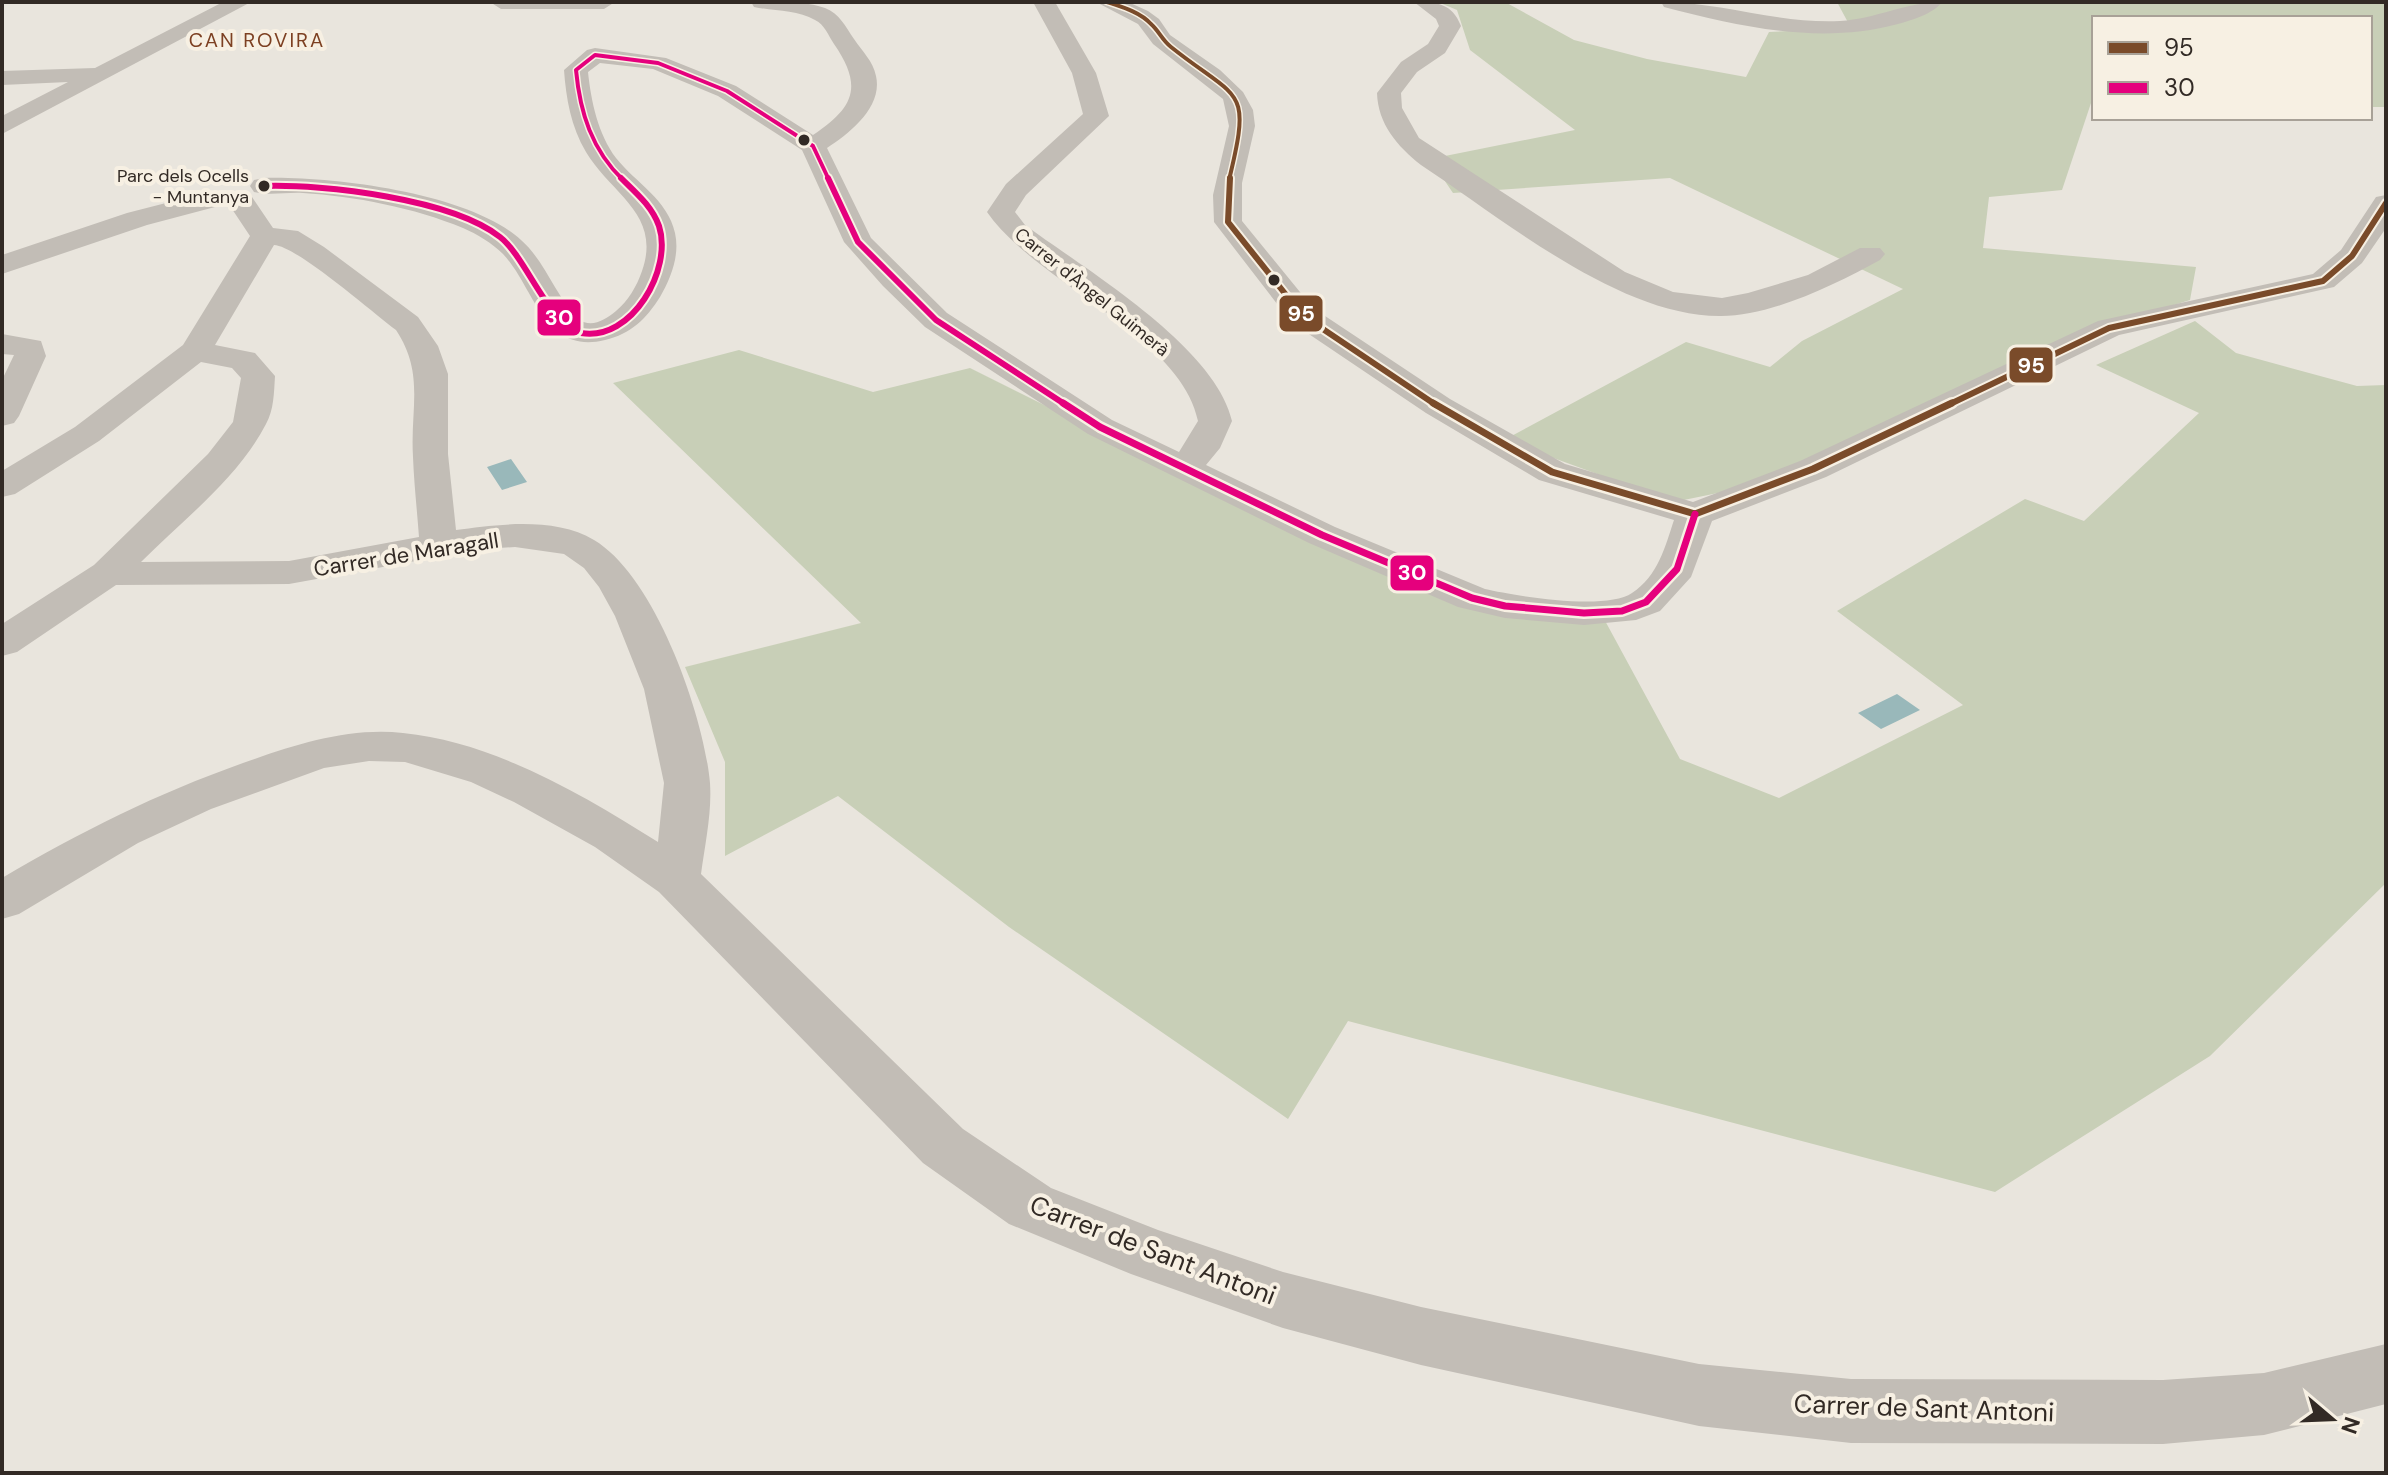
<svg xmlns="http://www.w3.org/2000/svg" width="2388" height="1475" font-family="'DM Sans',sans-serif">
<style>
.green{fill:#c8cfb7}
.water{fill:#99b8ba}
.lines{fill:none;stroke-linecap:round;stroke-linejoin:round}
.minor{fill:#c2bdb6;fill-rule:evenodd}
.bus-1-far2-casing{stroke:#f7f0e3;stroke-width:7}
.bus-1-far1-casing{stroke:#f7f0e3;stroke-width:10}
.bus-1-casing{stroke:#f7f0e3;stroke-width:12}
.bus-2-far2-casing{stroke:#f7f0e3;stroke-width:7}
.bus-2-far1-casing{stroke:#f7f0e3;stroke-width:10}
.bus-2-casing{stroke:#f7f0e3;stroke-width:12}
.bus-1-far2{stroke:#7a4b2a;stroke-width:4}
.bus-1-far1{stroke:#7a4b2a;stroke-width:6}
.bus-1{stroke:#7a4b2a;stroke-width:7}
.bus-2-far2{stroke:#e5007d;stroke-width:4}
.bus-2-far1{stroke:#e5007d;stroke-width:6}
.bus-2{stroke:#e5007d;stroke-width:7}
.bus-dot{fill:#322a25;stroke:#f7f0e3;stroke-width:3}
.labels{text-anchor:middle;stroke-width:8;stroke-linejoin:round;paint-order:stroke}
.far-bus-label{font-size:18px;fill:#322a25;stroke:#f7f0e3;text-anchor:end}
.far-street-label{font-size:18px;fill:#322a25;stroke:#f7f0e3}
.far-neighbourhood-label{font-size:20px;letter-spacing:2px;fill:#7d4022;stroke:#f7f0e3}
.street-label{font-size:22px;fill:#322a25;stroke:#f7f0e3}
.near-street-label{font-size:26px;fill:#322a25;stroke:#f7f0e3}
.line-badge{stroke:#f7f0e3;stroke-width:3}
.badge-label{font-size:22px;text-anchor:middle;font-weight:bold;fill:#fff}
</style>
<rect width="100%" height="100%" fill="#e9e5dd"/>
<path class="green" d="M 1438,2 L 1505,2 L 1574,40 L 1647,59 L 1746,77 L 1769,32 L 1851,28 L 1837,2 L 2386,2 L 2386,107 L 2370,107 L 2370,18 L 2094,18 L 2094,94 L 2062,190 L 1989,197 L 1983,248 L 2196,267 L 2190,300 L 2125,320 L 1801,476 L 1674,502 L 1504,440 L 1686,342 L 1770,367 L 1802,341 L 1903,289 L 1670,178 L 1453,193 L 1430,159 L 1575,130 L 1470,50 L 1457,10 Z
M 2195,321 L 2236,353 L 2357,386 L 2386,385 L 2386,883 L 2210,1056 L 1995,1192 L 1348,1021 L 1288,1119 L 1009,927 L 838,796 L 725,856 L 725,762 L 685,667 L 861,623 L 613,383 L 739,350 L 873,392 L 970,368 L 1173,469 L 1478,606 L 1603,617 L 1680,759 L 1779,798 L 1963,705 L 1837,611 L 2025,499 L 2084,521 L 2199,413 L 2096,365 Z"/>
<path class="water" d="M 511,459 L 527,482 L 502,490 L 487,467 Z
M 1897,694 L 1920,710 L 1881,729 L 1858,713 Z"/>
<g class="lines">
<path class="minor" d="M 223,2 L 251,2 L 2,134 L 2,116 L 68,82 L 2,85 L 2,71 L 95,68 Z
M 490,2 L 615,2 L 604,9 L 501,9 Z
M 751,2 C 775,2 802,0 825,8 C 840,14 845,26 854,39 C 862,51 873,61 876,76 C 883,107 850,133 827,148 L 871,238 L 947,313 L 1112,420 L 1179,452 L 1198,421 C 1181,336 1036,283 987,212 L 1006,184 L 1083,114 L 1072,73 L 1033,2 L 1055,2 L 1096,73 L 1109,116 L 1026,195 L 1015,212 L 1025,225 C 1086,270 1215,346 1232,421 L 1220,448 L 1206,465 L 1335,527 L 1485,589 C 1516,596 1606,611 1632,593 C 1658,576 1665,547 1674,520 L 1539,480 L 1426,413 L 1291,322 L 1214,222 L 1213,195 L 1229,126 L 1223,99 L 1153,44 L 1138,24 L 1096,2 L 1128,2 L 1148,11 L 1159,19 L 1170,35 L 1220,70 L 1243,92 L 1253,110 L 1255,126 L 1242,183 L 1242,221 L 1313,308 L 1450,399 L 1565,464 L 1693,502 L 1800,461 L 2098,321 L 2313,274 L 2341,250 L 2376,197 L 2386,195 L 2386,228 L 2362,263 L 2334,287 L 2119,335 L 1826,477 L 1712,521 L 1691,577 L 1660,611 L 1636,620 L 1584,625 L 1505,618 L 1458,607 L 1309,543 L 1088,434 L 925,327 L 883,286 L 844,242 L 802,150 L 718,96 L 653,69 L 600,63 L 588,72 C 591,101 598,134 616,158 C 636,183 668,200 675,233 C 680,255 671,278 660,297 C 646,319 631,334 605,340 C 543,355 535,288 503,254 C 492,243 477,234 463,228 C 415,208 354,196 303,193 C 286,192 270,196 254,192 L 250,186 L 254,180 L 264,178 C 332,176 470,193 521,240 C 545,261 555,295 578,319 C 591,328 604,321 616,311 C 628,301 637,286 642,271 C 662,214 611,194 586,152 C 571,127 566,98 564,70 L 587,50 L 595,48 L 666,58 L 736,86 L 813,135 C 855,107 863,86 834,44 C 828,35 825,25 815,20 C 797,10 774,11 754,7 Z
M 1414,2 C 1437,2 1452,3 1461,26 L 1445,53 L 1417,72 L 1401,93 L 1402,108 L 1419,138 L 1625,272 L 1673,292 L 1722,298 L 1748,293 L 1808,275 L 1860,248 L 1880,248 L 1885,254 L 1880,260 C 1836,284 1772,316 1721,316 C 1620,317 1503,219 1421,165 C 1397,146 1378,124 1377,93 L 1401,62 L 1428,44 L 1439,26 L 1436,19 Z
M 1661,2 C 1721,2 1779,24 1840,21 C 1876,19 1906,2 1942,2 C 1933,14 1912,20 1898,24 C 1820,45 1741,27 1664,7 Z
M 205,193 L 215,195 L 219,201 L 215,207 L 147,225 L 2,274 L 2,255 L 127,213 Z
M 242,195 L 252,197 L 273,228 L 298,231 L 324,247 L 418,317 L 438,346 L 448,374 L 448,454 L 456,530 C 498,524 556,517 594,540 C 655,576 704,715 710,783 C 712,813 705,844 701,874 L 963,1129 L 1051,1188 L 1158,1230 L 1283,1272 L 1421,1307 L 1699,1364 L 1851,1379 L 2163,1380 L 2264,1373 L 2386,1344 L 2386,1404 L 2264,1435 L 2163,1444 L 1851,1443 L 1699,1426 L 1421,1365 L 1283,1328 L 1131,1274 L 1009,1224 L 923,1163 L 659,892 L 595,847 L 514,802 L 471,782 L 405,762 L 369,761 L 324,768 L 211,809 L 138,843 L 19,914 L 2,919 L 2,878 C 82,831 156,794 243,763 C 294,745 348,727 403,733 C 494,742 583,795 658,842 L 664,783 L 644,689 L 615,616 L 599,587 L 584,568 L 564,554 L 515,547 L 482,549 L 289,584 L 116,585 L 17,652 L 2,656 L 2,624 L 94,565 L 208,454 L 233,422 L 241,378 L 232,368 L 201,362 L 99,441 L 15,494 L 2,497 L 2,471 L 75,427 L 183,345 L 250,236 L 228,203 L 232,197 ZM 274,245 C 297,246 373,313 396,330 C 425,374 410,408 413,457 C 414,483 417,510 419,537 L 289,561 L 141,562 C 183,520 238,478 266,424 C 274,410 274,392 275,376 L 255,353 L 215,345 Z
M 2,334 L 41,341 L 46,356 L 19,416 L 14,423 L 2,426 L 2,380 L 14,355 L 2,354 Z"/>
<defs>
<path id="bus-1-far2" d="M 1107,2 C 1122,7 1140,12 1151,24 C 1159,31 1162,40 1171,47 C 1240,102 1252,85 1229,180"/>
<path id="bus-1-far1" d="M 1230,178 L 1228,222 L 1302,315 L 1436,405
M 1948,405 L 2109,328 L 2323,281 L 2352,256 L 2386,203"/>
<path id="bus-1" d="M 1433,403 L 1552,472 L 1695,514 L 1813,469 L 1952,403"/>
<path id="bus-2-far2" d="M 623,180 C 592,150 580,113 576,70 L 595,55 L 658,63 L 727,91 L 813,146 L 829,180"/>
<path id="bus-2-far1" d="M 828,178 L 858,242 L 936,320 L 1066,405
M 264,186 C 324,184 452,199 500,237 C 526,257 550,327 581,333 C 632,342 673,269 659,226 C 652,206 635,192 621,178"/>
<path id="bus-2" d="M 1063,403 L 1100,427 L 1322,535 L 1472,598 L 1505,606 L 1584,613 L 1622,611 L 1646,602 L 1677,569 L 1695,514"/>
</defs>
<use href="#bus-1-far2" class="bus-1-far2-casing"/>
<use href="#bus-1-far1" class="bus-1-far1-casing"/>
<use href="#bus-1" class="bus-1-casing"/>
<use href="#bus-2-far2" class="bus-2-far2-casing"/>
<use href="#bus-2-far1" class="bus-2-far1-casing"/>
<use href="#bus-2" class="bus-2-casing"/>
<use href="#bus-1-far2" class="bus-1-far2"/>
<use href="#bus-1-far1" class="bus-1-far1"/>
<use href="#bus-1" class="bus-1"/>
<use href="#bus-2-far2" class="bus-2-far2"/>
<use href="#bus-2-far1" class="bus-2-far1"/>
<use href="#bus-2" class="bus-2"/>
</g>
<g class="bus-dot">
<circle cx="804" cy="140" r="7"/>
<circle cx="264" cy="186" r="7"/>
<circle cx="1274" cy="280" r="7"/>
</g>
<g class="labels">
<g class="far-bus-label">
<text x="249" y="182">Parc dels Ocells<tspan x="249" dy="21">- Muntanya</tspan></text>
</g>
<g class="far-street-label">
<text transform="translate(1092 292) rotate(39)" y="6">Carrer d'Àngel Guimerà</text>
</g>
<g class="far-neighbourhood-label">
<text x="257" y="47">CAN ROVIRA</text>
</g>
<g class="street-label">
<text transform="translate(406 554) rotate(-9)" y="8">Carrer de Maragall</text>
</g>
<g class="near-street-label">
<text transform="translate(1153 1250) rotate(21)" y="9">Carrer de Sant Antoni</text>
<text transform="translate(1924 1408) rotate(2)" y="9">Carrer de Sant Antoni</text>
</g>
</g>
<g class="line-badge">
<rect x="1278" y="294" width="46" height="39" rx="8" fill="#7a4b2a"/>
<rect x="536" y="298" width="46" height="39" rx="8" fill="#e5007d"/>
<rect x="2008" y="346" width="46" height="38" rx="8" fill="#7a4b2a"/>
<rect x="1389" y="554" width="46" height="38" rx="8" fill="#e5007d"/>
</g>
<g class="badge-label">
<text x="1301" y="321">95</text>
<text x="559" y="325">30</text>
<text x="2031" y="373">95</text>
<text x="1412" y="580">30</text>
</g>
<rect width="2388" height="1475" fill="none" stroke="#322a25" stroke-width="8"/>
<rect x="2092" y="16" width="280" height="104" fill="#f7f0e3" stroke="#a8a197" stroke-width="2"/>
<rect x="2108" y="42" width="40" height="12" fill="#7a4b2a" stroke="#a8a197" stroke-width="2"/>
<text x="2164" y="56" font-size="24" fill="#322a25">95</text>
<rect x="2108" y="82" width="40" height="12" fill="#e5007d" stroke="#a8a197" stroke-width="2"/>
<text x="2164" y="96" font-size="24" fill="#322a25">30</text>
<g transform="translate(2332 1419) rotate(109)" stroke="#f7f0e3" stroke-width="6" paint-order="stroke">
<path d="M0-6L14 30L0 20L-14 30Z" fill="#322a25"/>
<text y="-12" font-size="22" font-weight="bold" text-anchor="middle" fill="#322a25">N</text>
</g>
</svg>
